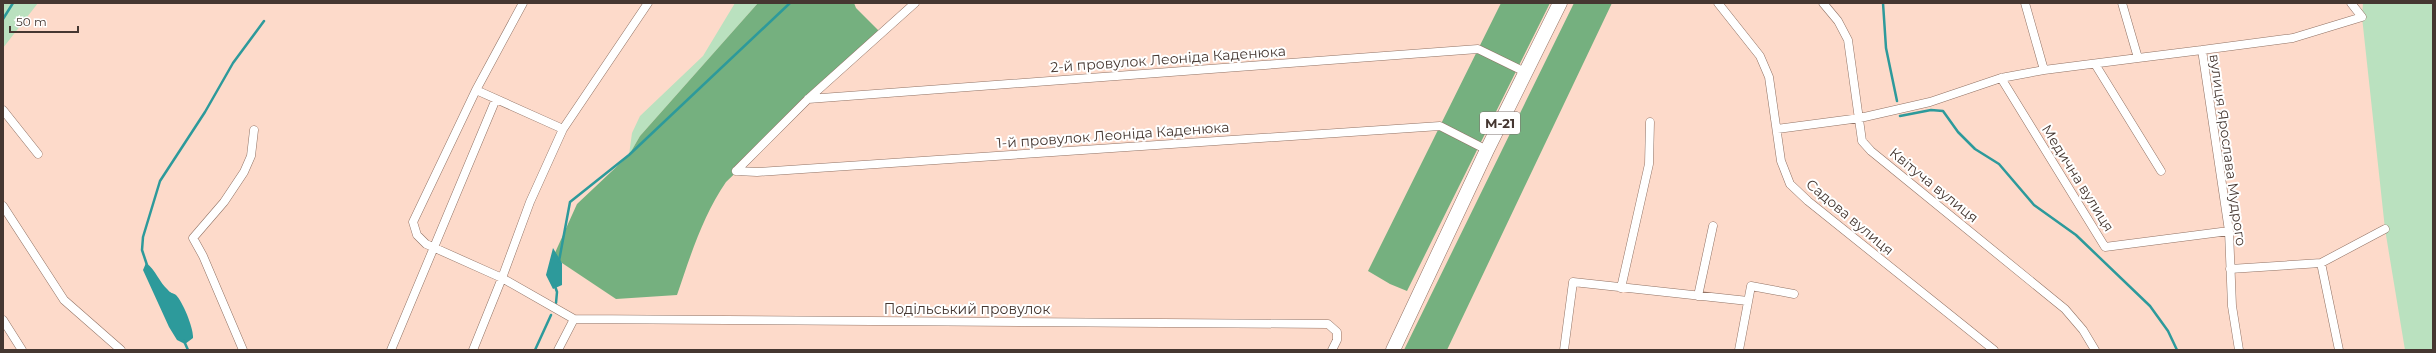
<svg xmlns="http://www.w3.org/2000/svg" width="2436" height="353" font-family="Montserrat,sans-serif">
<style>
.green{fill:#bae1bf}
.forest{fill:#75b07f}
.water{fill:#2d9a9b}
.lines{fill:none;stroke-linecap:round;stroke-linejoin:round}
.stream{stroke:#2d9a9b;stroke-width:2.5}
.street-casing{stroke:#917264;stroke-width:9}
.highway-casing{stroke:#917264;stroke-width:15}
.street{stroke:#fff;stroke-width:8}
.highway{stroke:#fff;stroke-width:14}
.labels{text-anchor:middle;stroke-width:4;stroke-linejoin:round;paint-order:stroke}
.shield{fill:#fff;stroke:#7d736f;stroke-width:1}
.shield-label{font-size:13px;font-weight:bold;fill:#453731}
.street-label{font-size:14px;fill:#453731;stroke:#fff}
</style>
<rect width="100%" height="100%" fill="#fddaca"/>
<path class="green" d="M 3,3 L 38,3 L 3,48 Z
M 735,3 L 758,3 L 640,136 L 629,155 L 632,133 L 640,116 L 703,56 Z
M 2363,3 L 2433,3 L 2433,350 L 2405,350 L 2385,229 L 2362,17 Z"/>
<path class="forest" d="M 758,3 L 854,3 L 856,8 L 881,33 L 726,182 C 703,215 690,257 677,295 L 616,299 L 562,263 L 554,255 L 577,204 L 629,155 L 640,136 Z
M 1501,3 L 1550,3 L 1407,291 L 1390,284 L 1368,271 Z
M 1574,3 L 1612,3 L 1447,350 L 1404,350 Z"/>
<path class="water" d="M 553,248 L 562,263 L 562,285 L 553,289 L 546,275 Z
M 146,263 C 156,270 159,282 168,290 C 170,293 173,293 176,295 C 183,302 194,329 193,338 L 185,344 L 177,340 L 169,327 L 143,270 Z"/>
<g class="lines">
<path class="stream" d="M 1883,3 L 1886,48 L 1897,101
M 3,19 L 13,3
M 1900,116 L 1931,110 L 1943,111 L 1958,132 L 1975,149 L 1999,164 L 2034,205 L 2076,235 L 2150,306 L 2168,331 L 2177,350
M 559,261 L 570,202 L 629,155 L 790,3
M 147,265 L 142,250 L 143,237 L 160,181 L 205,112 L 233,63 L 264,21
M 555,286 L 557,292 L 556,303
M 184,341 L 188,350
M 535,350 L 551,315"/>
<defs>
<path id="street" d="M 523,3 L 476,90 L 413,222 L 417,235 L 426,244 L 502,278 L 574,319 L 1328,324 L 1337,332 L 1337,340 L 1332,350
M 1718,3 L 1760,56 L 1769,77 L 1781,161 L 1790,184 L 1808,201 L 1994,350
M 1823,3 L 1838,21 L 1848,40 L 1862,141 L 1871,151 L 2065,309 L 2083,330 L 2095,350
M 2025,3 L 2044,70
M 2122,3 L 2138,58 L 2202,50 L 2229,231 L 2232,306 L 2239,350
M 2202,50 L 2293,38 L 2362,17 L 2351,3
M 2095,64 L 2161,171
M 2001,78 L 2105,247 L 2229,231
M 476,90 L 563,129
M 808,99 L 1478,49 L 1525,72
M 3,110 L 38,154
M 1777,129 L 1860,118 L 1930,102 L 2001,78 L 2044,70 L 2138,58
M 736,171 L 757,172 L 1440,126 L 1487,150
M 736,171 L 808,99 L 915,3
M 3,206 L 64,300 L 121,350
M 2230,269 L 2321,263
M 1621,288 L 1649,164 L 1650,122
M 1698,296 L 1713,226
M 3,320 L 22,350
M 243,350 L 203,256 L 193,238 L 224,202 L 244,172 L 251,156 L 254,130
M 391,350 L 496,99
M 473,350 L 502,278 L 530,202 L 563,129 L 648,3
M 558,350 L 574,319
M 1564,350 L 1573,282 L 1748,301
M 1739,350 L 1751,286 L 1794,294
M 2339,350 L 2321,263 L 2385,229"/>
<path id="highway" d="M 1393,350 L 1487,150 L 1560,3"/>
</defs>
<use href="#street" class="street-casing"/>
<use href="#highway" class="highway-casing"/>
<use href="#street" class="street"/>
<use href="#highway" class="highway"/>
</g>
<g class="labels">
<rect class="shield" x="1480" y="112" width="40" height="22" rx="3"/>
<g class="shield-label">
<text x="1500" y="128">М-21</text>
</g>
<g class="street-label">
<text transform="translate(1168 59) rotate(-4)" y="5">2-й провулок Леоніда Каденюка</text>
<text transform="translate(1113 135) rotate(-4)" y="5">1-й провулок Леоніда Каденюка</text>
<text transform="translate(2228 150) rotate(82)" y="5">вулиця Ярослава Мудрого</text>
<text transform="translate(2078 178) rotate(58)" y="5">Медична вулиця</text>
<text transform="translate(1934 185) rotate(39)" y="5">Квітуча вулиця</text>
<text transform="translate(1850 217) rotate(40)" y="5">Садова вулиця</text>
<text x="967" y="314">Подільський провулок</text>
</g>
</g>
<rect width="2436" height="353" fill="none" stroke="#453731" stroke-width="8"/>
<path d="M10 26v6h68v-6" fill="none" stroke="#453731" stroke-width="2"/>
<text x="16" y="26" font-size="12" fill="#453731" stroke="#ffffff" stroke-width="3" paint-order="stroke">50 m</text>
</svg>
